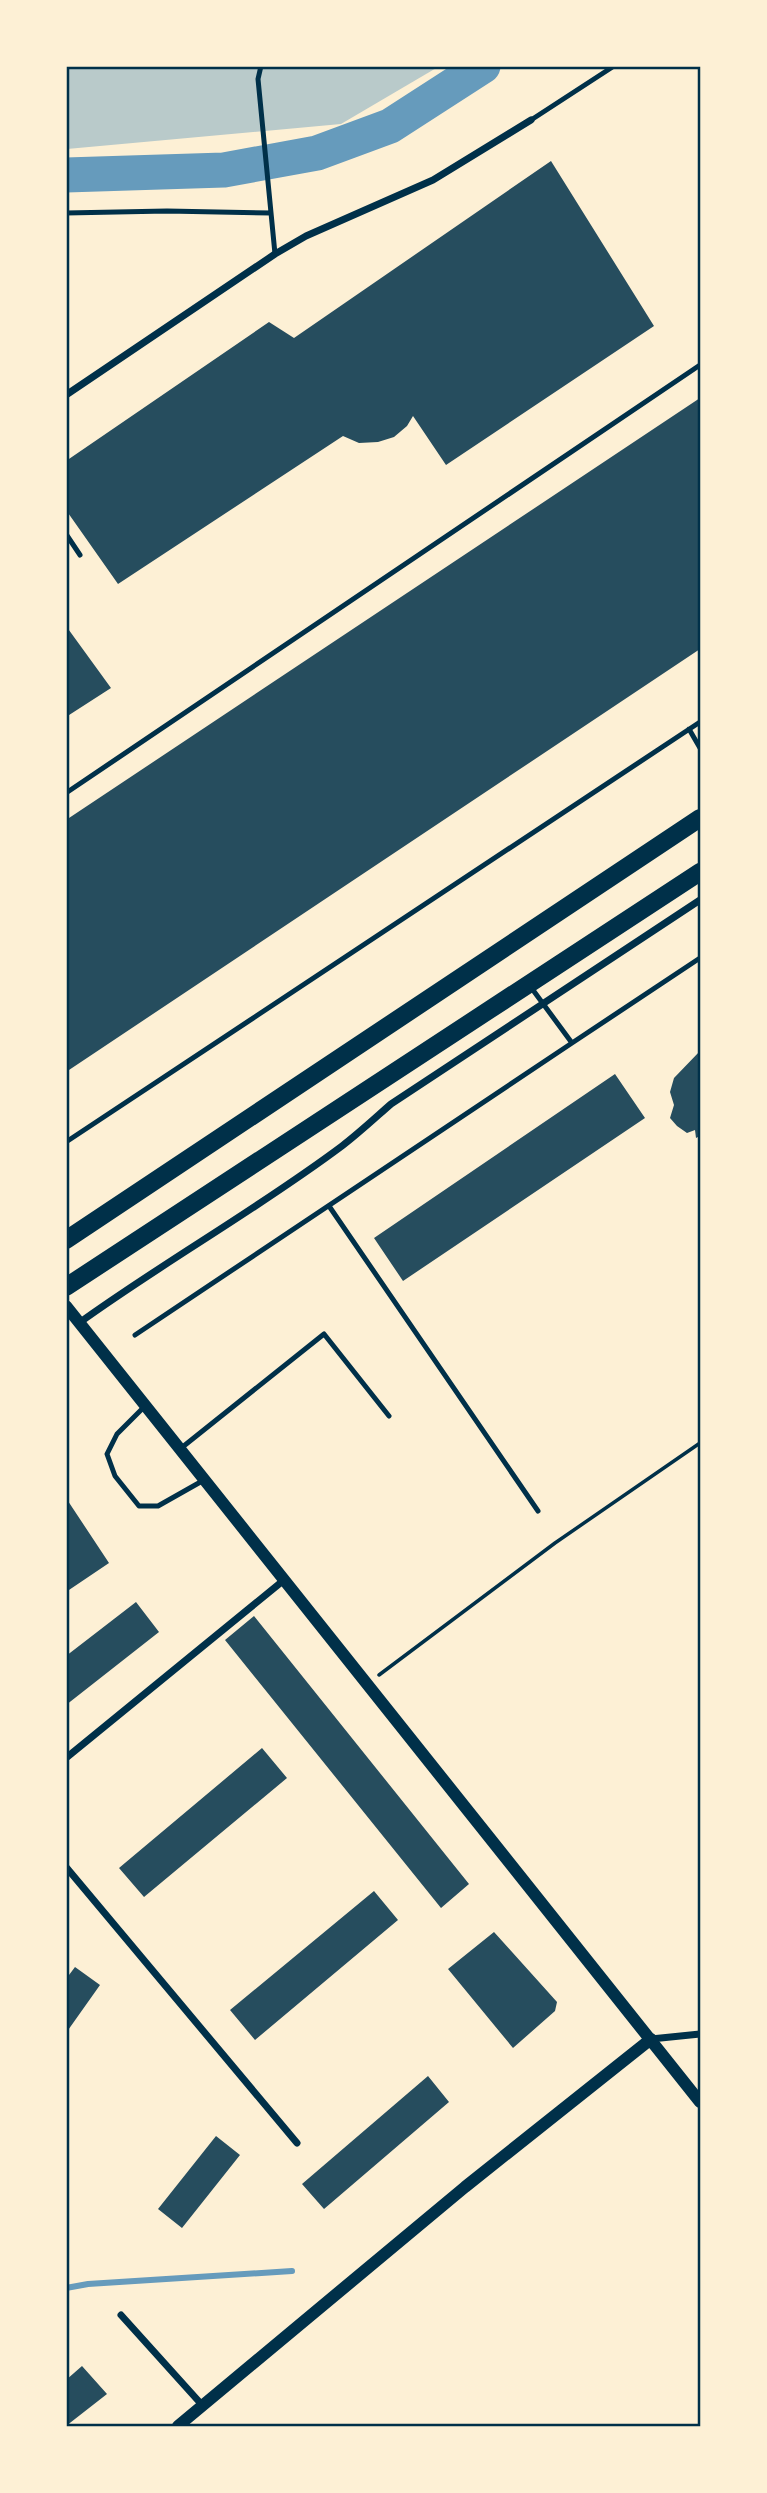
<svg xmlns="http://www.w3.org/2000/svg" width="767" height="2493" font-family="'Asap Condensed',sans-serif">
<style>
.green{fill:#b9caca}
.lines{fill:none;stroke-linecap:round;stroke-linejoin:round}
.stream{stroke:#669bbc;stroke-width:6}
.river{stroke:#669bbc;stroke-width:35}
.building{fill:#264d5e}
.path{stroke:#003049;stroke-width:3.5}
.service{stroke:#003049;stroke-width:5}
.minor{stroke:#003049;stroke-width:7}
.tertiary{stroke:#003049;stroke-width:12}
.trunk{stroke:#003049;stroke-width:18}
.neatline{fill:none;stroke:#003049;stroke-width:2.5}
</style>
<rect width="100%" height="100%" fill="#fdf0d5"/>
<path class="green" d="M 67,67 L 438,67 L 341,124 L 67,149 Z"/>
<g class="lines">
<path class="stream" d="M 66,2288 L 88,2284 L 292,2271"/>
<path class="river" d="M 66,175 L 224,170 L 317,153 L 390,126 L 483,66"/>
</g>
<path class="building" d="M 551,161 L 654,326 L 446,465 L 413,416 L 407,426 L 394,437 L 378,442 L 359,443 L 343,436 L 118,584 L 66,510 L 66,461 L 269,322 L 294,338 Z
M 700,398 L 700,649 L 69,1070 L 66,1067 L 66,820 Z
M 66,626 L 111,688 L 66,717 Z
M 700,1051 L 700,1136 L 696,1138 L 695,1130 L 687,1133 L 677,1126 L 670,1118 L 674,1105 L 670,1092 L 674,1078 Z
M 615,1074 L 645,1118 L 403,1281 L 374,1238 Z
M 66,1498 L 109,1563 L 66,1592 Z
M 136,1602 L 159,1632 L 66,1705 L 66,1656 Z
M 254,1616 L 469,1884 L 441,1908 L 225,1640 Z
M 262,1748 L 287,1778 L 144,1897 L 119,1868 Z
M 374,1891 L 398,1920 L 255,2040 L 230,2010 Z
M 494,1932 L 557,2002 L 555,2011 L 513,2048 L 448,1969 Z
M 75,1967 L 100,1985 L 66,2033 L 66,1979 Z
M 428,2076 L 449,2102 L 324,2209 L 302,2184 Z
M 216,2136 L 240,2155 L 182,2228 L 158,2209 Z
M 82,2366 L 107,2394 L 66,2426 L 66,2380 Z"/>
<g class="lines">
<path class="path" d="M 379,1675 L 555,1543 L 700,1443"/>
<path class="service" d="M 261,66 L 258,79 L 275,254
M 531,120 L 614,66
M 66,213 L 167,211 L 271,213
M 66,534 L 80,555
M 689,729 L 700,748
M 66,793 L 700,365
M 530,986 L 572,1043 L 700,958
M 66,1142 L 700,722
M 329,1206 L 538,1511
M 135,1335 L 572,1043
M 145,1406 L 117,1434 L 107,1454 L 115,1476 L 139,1506 L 158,1506 L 204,1480
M 180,1449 L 324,1334 L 389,1416"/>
<path class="minor" d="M 66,395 L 275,254 L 306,236 L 433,180 L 531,120
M 79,1323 C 165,1261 258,1209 342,1146 C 359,1133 375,1118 391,1104 L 700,900
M 66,1758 L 284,1580
M 66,1867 L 297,2143
M 651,2039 L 700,2034
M 121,2315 L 203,2406"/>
<path class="tertiary" d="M 66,1306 L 700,2102
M 178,2426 L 465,2187 L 651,2039"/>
<path class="trunk" d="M 66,1240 L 700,818
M 66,1287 L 700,872"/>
</g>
<rect width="767" height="2493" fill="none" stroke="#fdf0d5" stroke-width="136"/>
<rect x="68" y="68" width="631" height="2357" class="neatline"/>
</svg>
